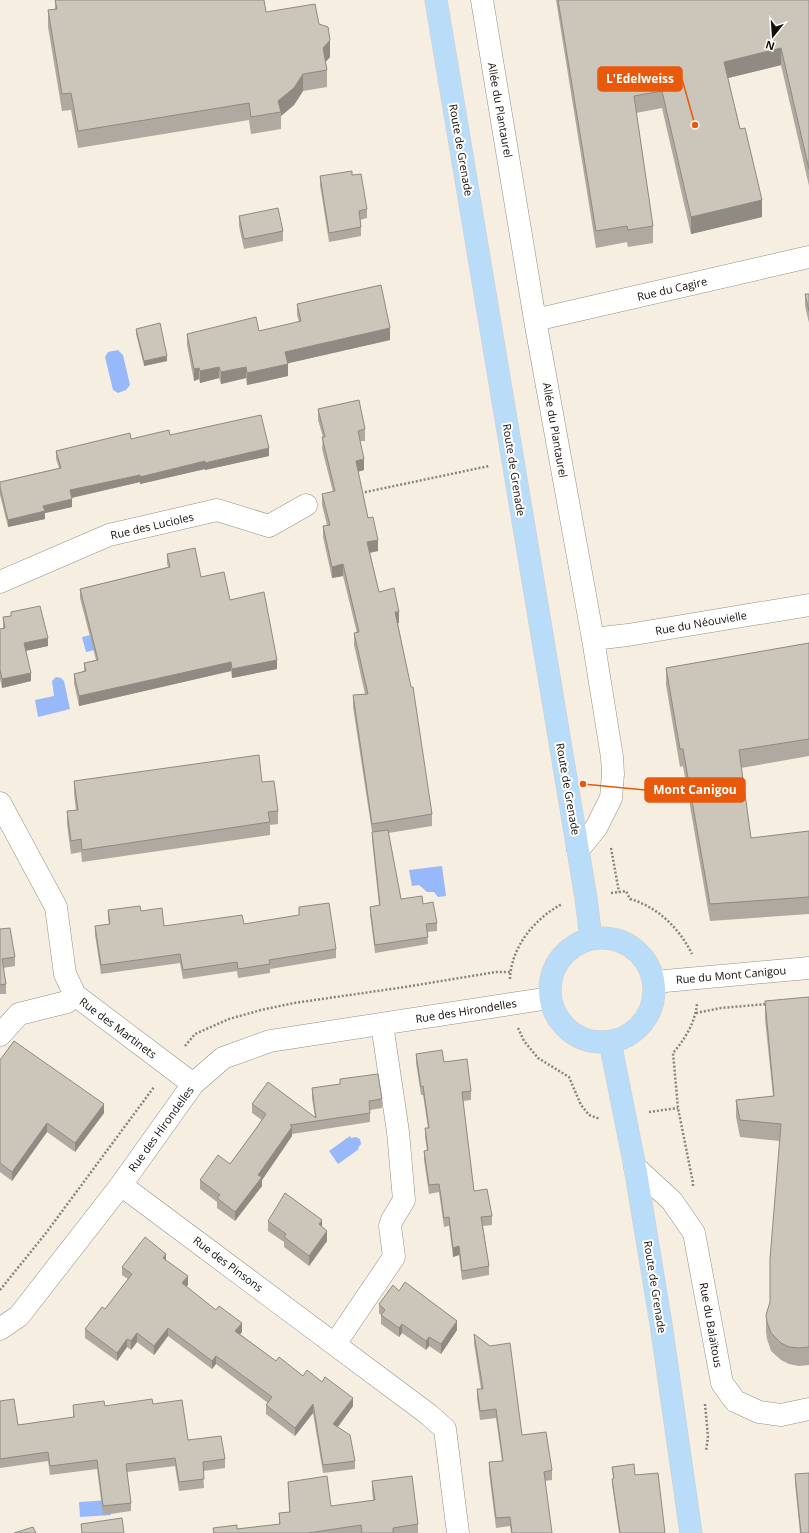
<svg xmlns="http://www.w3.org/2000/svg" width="809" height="1533" font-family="'Open Sans',sans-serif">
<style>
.water{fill:#97b9fa}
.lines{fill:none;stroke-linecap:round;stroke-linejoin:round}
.minor-casing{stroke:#958f83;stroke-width:23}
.major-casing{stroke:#cfcfce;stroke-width:23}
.path{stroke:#89847b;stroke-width:2.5;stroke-dasharray:2 2;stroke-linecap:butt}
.minor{stroke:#fff;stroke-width:22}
.major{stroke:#b9dcf8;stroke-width:22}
.wall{fill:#afa99f}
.shaded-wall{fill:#8f8a82}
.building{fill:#ccc5b9;stroke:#8f8a82}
.labels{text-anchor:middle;stroke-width:4;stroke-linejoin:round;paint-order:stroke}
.street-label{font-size:11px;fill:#110f0a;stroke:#fff}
.leader{fill:none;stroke:#e8590c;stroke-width:1.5}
.callout-dot{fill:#e8590c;stroke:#fff;stroke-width:1.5}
.callout{fill:#e8590c;stroke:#e8590c;stroke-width:1.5}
.callout-label{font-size:12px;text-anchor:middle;font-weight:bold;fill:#fff}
</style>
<rect width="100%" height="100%" fill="#f5eee1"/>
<path class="water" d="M 118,350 L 123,355 L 130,385 L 126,390 L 118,393 L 113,390 L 105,357 L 108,352 Z
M 121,628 L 125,644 L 86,652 L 82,637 Z
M 56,677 L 61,678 L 64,681 L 70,709 L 38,717 L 35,700 L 54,696 L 52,681 Z
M 442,866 L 446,896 L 438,897 L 434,892 L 427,892 L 419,885 L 412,886 L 409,870 Z
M 350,1136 L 351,1138 L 356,1137 L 360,1139 L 361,1144 L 358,1148 L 359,1149 L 338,1164 L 329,1151 Z
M 110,1500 L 111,1515 L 80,1517 L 79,1502 Z"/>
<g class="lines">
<defs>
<path id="minor" d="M 482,0 L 535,320 L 593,639 L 612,757 L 613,774 L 611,798 L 596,828 L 578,850
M 535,320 L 809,257
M 0,582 L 109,535 L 217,510 L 269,526 L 306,505
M 593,639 L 628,635 L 809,605
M 0,803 L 56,907 L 65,974 L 75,995 L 193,1084
M 654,982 L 809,968
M 0,1035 L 19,1014 L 67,1002 L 75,995
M 635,1167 L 672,1201 L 694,1233 L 722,1383 L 735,1401 L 759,1412 L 781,1415 L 809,1409
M 121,1185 L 428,1414 L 445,1429 L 458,1533
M 0,1329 L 19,1316 L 121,1185 L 193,1084 L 223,1058 L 270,1041 L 550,998
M 335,1344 L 394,1257 L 390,1226 L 392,1220 L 404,1200 L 398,1132 L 382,1024"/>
<path id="major" d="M 436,0 L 586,898 L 591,939
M550 990a52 52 0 1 1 104 0a52 52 0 1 1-104 0Z
M 610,1042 L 635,1167 L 661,1324 L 691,1533"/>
</defs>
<use href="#minor" class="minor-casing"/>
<use href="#major" class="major-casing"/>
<path class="path" d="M 361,493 L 489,466
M 611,848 L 619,892
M 611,893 L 626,891 L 630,899 C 658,907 679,928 692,954
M 510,979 C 511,947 535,918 562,904
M 696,1013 L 721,1008 L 767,1004
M 518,1028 L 524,1041 L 538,1058 L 569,1077 L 581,1105 L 589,1115 L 600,1119
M 185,1046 L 195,1034 L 229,1019 L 261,1010 L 294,1003 L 405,987 L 496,972 L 510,972
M 649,1112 L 678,1108
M 693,1186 L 693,1183 L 678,1108 L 673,1053 C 685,1039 695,1023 697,1004
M 0,1290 L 46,1233 L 154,1087
M 705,1404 L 708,1437 L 706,1451"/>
<use href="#minor" class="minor"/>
<use href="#major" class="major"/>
</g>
<path class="wall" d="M 55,0 L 266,12 L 319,24 L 330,57 L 325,62 L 327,70 L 327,87 L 303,91 L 294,105 L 281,116 L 281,129 L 251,134 L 249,120 L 78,148 L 71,110 L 62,111 L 48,27 L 48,10 L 55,9 Z
M 556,0 L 809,0 L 809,186 L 781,65 L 728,78 L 740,129 L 762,217 L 691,234 L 662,108 L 636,113 L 653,226 L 653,243 L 628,247 L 627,242 L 596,248 Z
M 352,175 L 367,209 L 367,218 L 360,220 L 361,227 L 361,236 L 329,242 L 320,185 L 320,176 Z
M 239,216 L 283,231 L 283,241 L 244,249 L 239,226 Z
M 805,294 L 809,294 L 809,323 L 805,306 Z
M 297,304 L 390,340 L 288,363 L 288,376 L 247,385 L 246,378 L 221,384 L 219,378 L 200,383 L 199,379 L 194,381 L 187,345 L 187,334 L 259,331 L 299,322 L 297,315 Z
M 136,329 L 167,361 L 144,366 L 136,334 Z
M 318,409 L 365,429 L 365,441 L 360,441 L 364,470 L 358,472 L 368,518 L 378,551 L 370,553 L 379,592 L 399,623 L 398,623 L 432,814 L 432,826 L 388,833 L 401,899 L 423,904 L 437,923 L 437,931 L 427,932 L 428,944 L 375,953 L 370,914 L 370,907 L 379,905 L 372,840 L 372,832 L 353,707 L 353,695 L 365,694 L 354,645 L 354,633 L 357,633 L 343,576 L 332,578 L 323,537 L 323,526 L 327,525 L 322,505 L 322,494 L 333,492 L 322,449 L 323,437 L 318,420 Z
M 170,435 L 269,456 L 205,470 L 205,469 L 140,484 L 140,482 L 72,498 L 72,507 L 45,513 L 45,519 L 8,527 L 0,495 L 0,482 L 59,468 L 56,459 L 56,451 L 131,439 Z
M 167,554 L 201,577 L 230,600 L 277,669 L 232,678 L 231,671 L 79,706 L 74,683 L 74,674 L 84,671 L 84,663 L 96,660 L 80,598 L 80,589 L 168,567 L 167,563 Z
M 11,612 L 48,646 L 26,651 L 31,681 L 2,688 L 0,679 L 0,629 L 3,628 L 3,617 L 11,616 Z
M 809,643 L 809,756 L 741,768 L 751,838 L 809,831 L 809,914 L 710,921 L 683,766 L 680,767 L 666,685 L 666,668 Z
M 74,781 L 262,782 L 278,811 L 278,824 L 270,825 L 270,835 L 82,862 L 81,852 L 71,854 L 67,824 L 67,811 L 76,810 L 74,794 Z
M 108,910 L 141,911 L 164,926 L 244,924 L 336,949 L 336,958 L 270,969 L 270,973 L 238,978 L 237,971 L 183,979 L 180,963 L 101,974 L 95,935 L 95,926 L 109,924 L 108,919 Z
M 0,929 L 15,957 L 15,966 L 3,968 L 6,984 L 6,994 L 0,994 Z
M 809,997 L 809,1365 L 799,1366 L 789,1364 L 781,1360 L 771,1351 L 767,1339 L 766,1332 L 766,1315 L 770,1302 L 780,1141 L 740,1137 L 736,1117 L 736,1100 L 773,1096 L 765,1019 L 765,1001 Z
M 416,1054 L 444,1062 L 471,1091 L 471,1100 L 463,1101 L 474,1191 L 492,1216 L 492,1225 L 483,1226 L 489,1266 L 489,1275 L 462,1280 L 459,1255 L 453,1257 L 449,1226 L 444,1227 L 439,1192 L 429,1194 L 424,1160 L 424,1151 L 427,1151 L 425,1137 L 425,1128 L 428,1128 L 423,1095 L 421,1095 L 416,1063 Z
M 0,1060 L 104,1113 L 75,1152 L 47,1132 L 12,1181 L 0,1172 L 0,1173 Z
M 340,1079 L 382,1099 L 382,1108 L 370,1110 L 370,1122 L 292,1134 L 292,1136 L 262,1180 L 262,1186 L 235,1221 L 217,1208 L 217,1202 L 200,1189 L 200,1180 L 230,1164 L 262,1120 L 252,1113 L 252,1104 L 315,1117 L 312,1098 L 312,1088 L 340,1084 Z
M 268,1221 L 322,1227 L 327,1241 L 309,1266 L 284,1247 L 284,1242 L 268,1231 Z
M 166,1260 L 188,1285 L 186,1286 L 242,1332 L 240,1334 L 276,1361 L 303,1376 L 353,1406 L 338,1427 L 355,1461 L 355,1469 L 323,1473 L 313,1413 L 295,1436 L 266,1414 L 266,1405 L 268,1403 L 216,1364 L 212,1369 L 168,1336 L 154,1355 L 137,1342 L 131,1350 L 127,1347 L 117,1361 L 85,1338 L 85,1329 L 105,1309 L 128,1279 L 122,1275 L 122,1267 Z
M 399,1291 L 457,1330 L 441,1354 L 429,1346 L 426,1350 L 402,1333 L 399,1337 L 381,1324 L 381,1315 L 379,1313 L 379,1304 Z
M 474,1334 L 522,1435 L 552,1470 L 552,1480 L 545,1481 L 552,1533 L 511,1533 L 510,1526 L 496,1528 L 489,1472 L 489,1462 L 502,1461 L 496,1418 L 480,1420 L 477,1398 L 477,1389 L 481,1389 L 474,1343 Z
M 0,1401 L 18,1425 L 73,1418 L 73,1405 L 105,1406 L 153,1404 L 188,1440 L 225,1459 L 225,1468 L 203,1471 L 204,1488 L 179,1491 L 175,1466 L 127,1472 L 131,1503 L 131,1511 L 103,1515 L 97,1469 L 50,1475 L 48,1461 L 0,1468 Z
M 612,1467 L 635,1475 L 665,1533 L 619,1533 L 612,1484 L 612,1479 L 613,1478 Z
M 795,1474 L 809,1533 L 800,1533 L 795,1483 Z
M 372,1481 L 418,1524 L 418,1533 L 213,1533 L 213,1528 L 237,1529 L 279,1524 L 279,1513 L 289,1512 L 288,1482 L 331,1506 L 373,1500 L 372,1490 Z"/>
<path class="shaded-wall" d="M 330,40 L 330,57 L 323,65 L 323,48 Z
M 781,48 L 781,65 L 724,79 L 724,62 Z
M 303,74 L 303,91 L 294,105 L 281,116 L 281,112 L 278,101 Z
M 762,200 L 762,217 L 691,234 L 691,217 Z
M 390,328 L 390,340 L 285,364 L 285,352 Z
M 167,356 L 167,361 L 144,366 L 144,361 Z
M 288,364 L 288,376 L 247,385 L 247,373 Z
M 219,367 L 219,378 L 200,383 L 200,371 Z
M 246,367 L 246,378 L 221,384 L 221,372 Z
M 199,368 L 199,379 L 194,381 L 194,369 Z
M 269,448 L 269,456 L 205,470 L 205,463 Z
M 364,459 L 364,470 L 356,472 L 356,461 Z
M 205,461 L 205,469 L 140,484 L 140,477 Z
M 140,475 L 140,482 L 70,498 L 70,490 Z
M 72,499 L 72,507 L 45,513 L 45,519 L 8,527 L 8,520 L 43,506 Z
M 378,540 L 378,551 L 367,553 L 367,542 Z
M 343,564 L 343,576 L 332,578 L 332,567 Z
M 395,612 L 399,612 L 399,623 L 395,624 Z
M 48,638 L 48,646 L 24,651 L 24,643 Z
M 277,660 L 277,669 L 232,678 L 232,669 Z
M 231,662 L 231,671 L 79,706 L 79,696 Z
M 31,673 L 31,681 L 2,688 L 2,679 Z
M 104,1104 L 104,1113 L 75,1152 L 75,1143 Z
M 47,1123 L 47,1132 L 12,1181 L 12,1172 Z
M 292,1127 L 292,1136 L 262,1180 L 262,1186 L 235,1221 L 235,1212 L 258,1175 Z
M 322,1220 L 322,1230 L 319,1224 Z
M 327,1231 L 327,1241 L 309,1266 L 309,1256 Z
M 459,1246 L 459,1255 L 453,1257 L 453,1248 Z
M 166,1254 L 166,1262 L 163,1258 Z
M 188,1276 L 188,1285 L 182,1292 L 182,1283 Z
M 457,1321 L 457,1330 L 441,1354 L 441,1344 Z
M 242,1323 L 242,1332 L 235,1340 L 235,1331 Z
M 402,1324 L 402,1333 L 399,1337 L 399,1328 Z
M 168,1328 L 168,1336 L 154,1355 L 154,1346 Z
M 137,1333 L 137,1342 L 131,1350 L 131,1341 Z
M 429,1337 L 429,1346 L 426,1350 L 426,1341 Z
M 127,1339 L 127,1347 L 117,1361 L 117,1353 Z
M 216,1356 L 216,1364 L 212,1369 L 212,1361 Z
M 353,1398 L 353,1406 L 333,1433 L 333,1424 Z
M 313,1404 L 313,1413 L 295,1436 L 295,1428 Z"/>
<path class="building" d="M 55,0 L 264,0 L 266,12 L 315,4 L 319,24 L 328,27 L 330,40 L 323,48 L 327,70 L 303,74 L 294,88 L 278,101 L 281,112 L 251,117 L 249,103 L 78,131 L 71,93 L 62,94 L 48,10 L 57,9 Z
M 558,0 L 809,0 L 809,169 L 781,48 L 724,62 L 740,129 L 745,128 L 762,200 L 691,217 L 662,91 L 634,96 L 653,226 L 628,230 L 627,226 L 596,231 Z
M 352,171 L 352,175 L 361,174 L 367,209 L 359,211 L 361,227 L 329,233 L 320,176 Z
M 278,208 L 283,231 L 244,239 L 239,216 Z
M 381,285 L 390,328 L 285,352 L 288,364 L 247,373 L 246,367 L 221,372 L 219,367 L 200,371 L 199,368 L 194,369 L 187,334 L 256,317 L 259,331 L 301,321 L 297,304 Z
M 805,294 L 809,294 L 809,311 Z
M 160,323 L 167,356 L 144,361 L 136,329 Z
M 359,400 L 365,429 L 358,431 L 364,459 L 356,461 L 368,518 L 373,517 L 378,540 L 367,542 L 379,592 L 394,588 L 399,612 L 395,612 L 411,687 L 413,687 L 432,814 L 372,824 L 353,695 L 368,694 L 354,633 L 359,632 L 343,564 L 332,567 L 323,526 L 330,525 L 322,494 L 335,491 L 322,437 L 325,437 L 318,409 Z
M 261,415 L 269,448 L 205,463 L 205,461 L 140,477 L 140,475 L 70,490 L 72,499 L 43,506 L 45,511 L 8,520 L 0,487 L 0,482 L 61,468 L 56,451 L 130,433 L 131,439 L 169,430 L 170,435 Z
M 195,548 L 201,577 L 224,572 L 230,600 L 264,592 L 277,660 L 232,669 L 231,662 L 79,696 L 74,674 L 86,671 L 84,663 L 98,660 L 80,589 L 170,567 L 167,554 Z
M 40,606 L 48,638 L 24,643 L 31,673 L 2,679 L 0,670 L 0,629 L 5,628 L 3,617 L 11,616 L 11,612 Z
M 809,643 L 809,739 L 739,750 L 751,838 L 809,831 L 809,897 L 710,904 L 683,749 L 680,749 L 666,668 Z
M 259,755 L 262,782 L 274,781 L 278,811 L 268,812 L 270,822 L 82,850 L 81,839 L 71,841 L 67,811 L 78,810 L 74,781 Z
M 388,830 L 401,899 L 422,896 L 423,904 L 433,902 L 437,923 L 426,924 L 428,937 L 375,945 L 370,907 L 380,905 L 372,832 Z
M 329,903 L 336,949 L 269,960 L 270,964 L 238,969 L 237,962 L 183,970 L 180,954 L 101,965 L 95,926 L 110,924 L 108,910 L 140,906 L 141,911 L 162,908 L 164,926 L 242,915 L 244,924 L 299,915 L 299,907 Z
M 10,928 L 15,957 L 2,959 L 6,984 L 0,985 L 0,929 Z
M 809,997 L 809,1347 L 799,1348 L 789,1347 L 781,1343 L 771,1333 L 767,1322 L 766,1315 L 770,1302 L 770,1259 L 781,1124 L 740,1120 L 736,1100 L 774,1096 L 765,1001 Z
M 14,1041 L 104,1104 L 75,1143 L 47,1123 L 12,1172 L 0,1163 L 0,1164 L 0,1060 Z
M 442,1050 L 444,1062 L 467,1059 L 471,1091 L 462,1092 L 474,1191 L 487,1189 L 492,1216 L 481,1217 L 489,1266 L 462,1271 L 459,1246 L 453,1248 L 449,1217 L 444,1218 L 439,1184 L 429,1185 L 424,1151 L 428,1150 L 425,1128 L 429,1128 L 423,1086 L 421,1087 L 416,1054 Z
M 378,1074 L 382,1099 L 369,1101 L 370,1113 L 290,1125 L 292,1127 L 258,1175 L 262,1177 L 235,1212 L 217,1198 L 220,1195 L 200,1180 L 218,1155 L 230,1164 L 255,1130 L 266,1114 L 252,1104 L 268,1082 L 316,1118 L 312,1088 L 340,1084 L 340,1079 Z
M 285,1193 L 322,1220 L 319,1224 L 327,1231 L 309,1256 L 284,1237 L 286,1234 L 268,1221 Z
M 145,1237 L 166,1254 L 163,1258 L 188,1276 L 182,1283 L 216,1310 L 219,1306 L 242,1323 L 235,1331 L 276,1361 L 279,1357 L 303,1376 L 307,1370 L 322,1382 L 325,1377 L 353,1398 L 333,1424 L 350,1435 L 355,1461 L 323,1465 L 313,1404 L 295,1428 L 266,1405 L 272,1397 L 216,1356 L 212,1361 L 168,1328 L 154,1346 L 137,1333 L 131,1341 L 127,1339 L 117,1353 L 85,1329 L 102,1307 L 105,1309 L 132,1274 L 122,1267 Z
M 405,1282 L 457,1321 L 441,1344 L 429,1337 L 426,1341 L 402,1324 L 399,1328 L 381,1315 L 385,1310 L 379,1304 L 393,1285 L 399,1291 Z
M 474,1334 L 490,1346 L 510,1343 L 522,1435 L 546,1432 L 552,1470 L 544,1472 L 552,1533 L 512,1533 L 510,1517 L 496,1518 L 489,1462 L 503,1461 L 496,1409 L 480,1411 L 477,1389 L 483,1389 Z
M 14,1399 L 18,1425 L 74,1417 L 73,1405 L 104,1401 L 105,1406 L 152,1399 L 153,1404 L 182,1400 L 188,1440 L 221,1436 L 225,1459 L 203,1462 L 204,1479 L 179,1482 L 175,1458 L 126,1464 L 131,1503 L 103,1506 L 97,1460 L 50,1466 L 48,1452 L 0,1459 L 0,1401 Z
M 634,1464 L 635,1475 L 658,1473 L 665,1533 L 620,1533 L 612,1479 L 614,1478 L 612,1467 Z
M 809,1473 L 809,1533 L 801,1533 L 795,1474 Z
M 327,1476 L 331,1506 L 375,1500 L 372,1481 L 412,1476 L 418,1524 L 393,1528 L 393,1533 L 362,1533 L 361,1525 L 308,1533 L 214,1533 L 213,1528 L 237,1525 L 237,1529 L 280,1524 L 279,1513 L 290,1512 L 288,1482 Z
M 122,1518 L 124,1533 L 82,1533 L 81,1524 Z
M 33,1527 L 36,1533 L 14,1533 Z"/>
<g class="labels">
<g class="street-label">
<text transform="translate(500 110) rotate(80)" y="4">Allée du Plantaurel</text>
<text transform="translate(461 150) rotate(80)" y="4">Route de Grenade</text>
<text transform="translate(672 289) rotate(-13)" y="4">Rue du Cagire</text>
<text transform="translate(555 430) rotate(80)" y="4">Allée du Plantaurel</text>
<text transform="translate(514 470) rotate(81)" y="4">Route de Grenade</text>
<text transform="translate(152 526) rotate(-13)" y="4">Rue des Lucioles</text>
<text transform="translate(701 623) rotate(-10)" y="4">Rue du Néouvielle</text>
<text transform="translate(568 789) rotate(80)" y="4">Route de Grenade</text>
<text transform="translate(731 975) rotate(-5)" y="4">Rue du Mont Canigou</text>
<text transform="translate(466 1011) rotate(-9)" y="4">Rue des Hirondelles</text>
<text transform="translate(118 1028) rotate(37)" y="4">Rue des Martinets</text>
<text transform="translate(161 1129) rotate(-54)" y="4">Rue des Hirondelles</text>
<text transform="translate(228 1264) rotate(37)" y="4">Rue des Pinsons</text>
<text transform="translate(655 1287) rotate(81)" y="4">Route de Grenade</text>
<text transform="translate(711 1325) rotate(80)" y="4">Rue du Balaïtous</text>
</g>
</g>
<path class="leader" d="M695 125L682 79M583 784L645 790"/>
<g class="callout-dot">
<circle cx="695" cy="125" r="4"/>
<circle cx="583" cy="784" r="4"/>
</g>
<g class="callout">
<rect x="598" y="67" width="84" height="24" rx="4"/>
<rect x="645" y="778" width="100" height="24" rx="4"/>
</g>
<g class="callout-label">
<text x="640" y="83">L'Edelweiss</text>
<text x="695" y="794">Mont Canigou</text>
</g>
<g transform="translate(773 36) rotate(197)" stroke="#ffffff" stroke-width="3" paint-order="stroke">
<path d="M0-3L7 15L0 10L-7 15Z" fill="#110f0a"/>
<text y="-6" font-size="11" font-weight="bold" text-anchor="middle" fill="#110f0a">N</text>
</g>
</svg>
